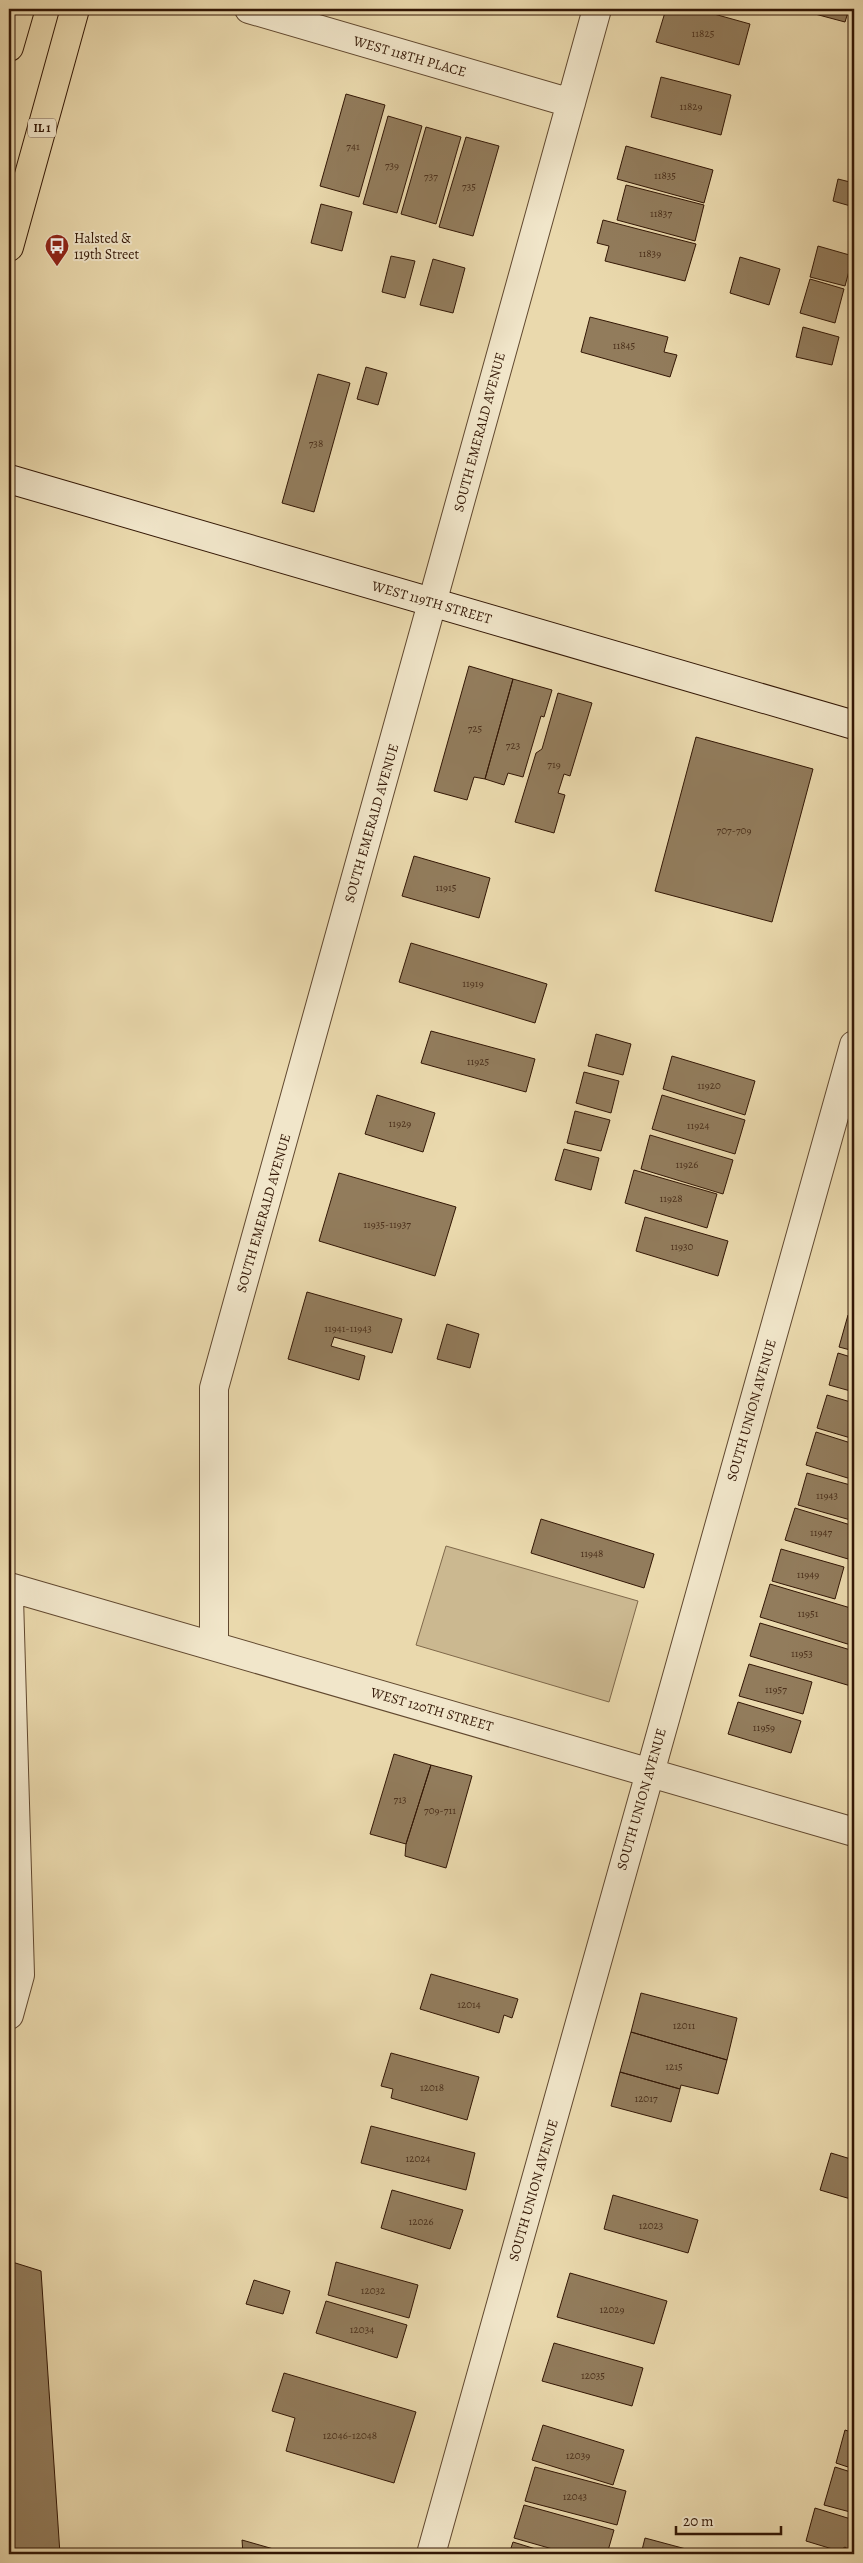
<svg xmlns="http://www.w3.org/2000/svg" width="863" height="2563" font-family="Alegreya,serif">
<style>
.green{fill:#cbb890;stroke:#7f684a}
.building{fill:#927c5c;stroke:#331705}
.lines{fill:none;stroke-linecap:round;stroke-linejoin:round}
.street-casing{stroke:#61482f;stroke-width:30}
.secondary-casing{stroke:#331705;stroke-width:30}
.primary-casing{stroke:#331705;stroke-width:30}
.street{stroke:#f1e6ca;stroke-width:28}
.secondary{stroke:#f1e6ca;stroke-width:28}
.primary{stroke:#ead9ad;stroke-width:28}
.labels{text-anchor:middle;stroke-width:4;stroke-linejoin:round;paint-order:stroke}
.number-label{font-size:11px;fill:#4b301b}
.shield{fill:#f1e6ca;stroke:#6c5540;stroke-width:1}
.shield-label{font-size:12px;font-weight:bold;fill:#331705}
.street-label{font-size:14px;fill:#331705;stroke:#f1e6ca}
.poi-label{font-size:14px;fill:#331705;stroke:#f1e6ca;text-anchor:start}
</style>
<rect width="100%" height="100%" fill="#ead9ad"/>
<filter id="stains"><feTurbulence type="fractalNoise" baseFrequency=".004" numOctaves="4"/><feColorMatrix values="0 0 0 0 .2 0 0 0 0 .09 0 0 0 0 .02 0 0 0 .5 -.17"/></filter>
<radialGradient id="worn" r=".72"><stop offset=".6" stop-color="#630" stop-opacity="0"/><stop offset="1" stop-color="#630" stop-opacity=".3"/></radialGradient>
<path class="green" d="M 446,1546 L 638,1601 L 609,1702 L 416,1645 Z"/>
<path class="building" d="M 666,9 L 696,9 L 750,24 L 739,65 L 656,42 Z
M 816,9 L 849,9 L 845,22 L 815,14 Z
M 661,77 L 731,95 L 721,135 L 651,117 Z
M 346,94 L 385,105 L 359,197 L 320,186 Z
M 388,116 L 422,126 L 397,213 L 363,204 Z
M 426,127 L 461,137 L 436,224 L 401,214 Z
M 466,137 L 499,146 L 473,236 L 439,227 Z
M 626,146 L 713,170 L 704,203 L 617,179 Z
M 838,179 L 854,183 L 854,207 L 833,201 Z
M 626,185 L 704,205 L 695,241 L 617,220 Z
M 321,204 L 352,212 L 342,251 L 311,243 Z
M 603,220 L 696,244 L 685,281 L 605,261 L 609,246 L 597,243 Z
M 818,246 L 853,256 L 845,286 L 810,277 Z
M 391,256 L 415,261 L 405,298 L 382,292 Z
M 740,257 L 780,269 L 769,305 L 730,293 Z
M 433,259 L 465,268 L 453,313 L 420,305 Z
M 810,279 L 844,289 L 835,323 L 800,313 Z
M 590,317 L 668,337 L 664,352 L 677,355 L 670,377 L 581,352 Z
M 803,327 L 839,337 L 832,365 L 796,357 Z
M 366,367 L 387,373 L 378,405 L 357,399 Z
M 318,374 L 350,383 L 314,512 L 282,503 Z
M 469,666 L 513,679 L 485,779 L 474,777 L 467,800 L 434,791 Z
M 513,679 L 552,690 L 544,717 L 541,716 L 523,777 L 508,773 L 504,785 L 485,779 Z
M 558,693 L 592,703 L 570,776 L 564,774 L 558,793 L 565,795 L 554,833 L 515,822 L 536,753 L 542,749 Z
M 696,737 L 813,769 L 772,922 L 655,891 Z
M 414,856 L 490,878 L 479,918 L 402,896 Z
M 411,943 L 547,984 L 535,1023 L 399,982 Z
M 431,1031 L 535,1059 L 526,1092 L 421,1063 Z
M 596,1034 L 631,1044 L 623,1075 L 588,1066 Z
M 672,1056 L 755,1081 L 745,1115 L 663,1089 Z
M 584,1072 L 619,1081 L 611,1113 L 576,1103 Z
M 377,1095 L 435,1113 L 423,1152 L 365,1134 Z
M 662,1095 L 745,1120 L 735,1154 L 652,1129 Z
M 575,1111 L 610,1120 L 601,1151 L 567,1143 Z
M 650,1135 L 733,1160 L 723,1194 L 641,1169 Z
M 564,1149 L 599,1158 L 591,1190 L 555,1180 Z
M 634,1170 L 717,1194 L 707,1228 L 625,1203 Z
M 339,1173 L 456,1207 L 435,1276 L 319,1241 Z
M 645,1217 L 728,1241 L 718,1276 L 636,1251 Z
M 307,1292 L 402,1319 L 392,1353 L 334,1337 L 331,1346 L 365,1356 L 359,1380 L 288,1359 Z
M 848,1315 L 854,1317 L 854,1351 L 839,1347 Z
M 447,1324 L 479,1334 L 470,1368 L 437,1359 Z
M 838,1353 L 854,1358 L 854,1392 L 829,1385 Z
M 827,1395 L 854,1403 L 854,1439 L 817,1428 Z
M 816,1432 L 854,1444 L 854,1480 L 806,1465 Z
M 807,1473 L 854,1486 L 854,1521 L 798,1505 Z
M 795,1508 L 854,1526 L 854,1539 L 848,1559 L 785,1540 Z
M 541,1519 L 654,1554 L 644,1588 L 531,1553 Z
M 781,1549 L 844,1567 L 835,1599 L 772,1581 Z
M 770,1584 L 854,1609 L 854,1646 L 760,1617 Z
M 760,1623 L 854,1651 L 854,1687 L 750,1656 Z
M 749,1664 L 812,1682 L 803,1714 L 739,1696 Z
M 738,1702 L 801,1721 L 791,1753 L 728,1734 Z
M 394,1754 L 431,1765 L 406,1844 L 370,1834 Z
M 431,1765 L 472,1776 L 446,1868 L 405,1856 L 406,1844 Z
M 431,1974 L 518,1999 L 512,2018 L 504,2015 L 499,2033 L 420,2009 Z
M 641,1993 L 737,2018 L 727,2060 L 631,2032 Z
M 631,2032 L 727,2060 L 718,2094 L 681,2085 L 680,2089 L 620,2072 Z
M 391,2053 L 479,2077 L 467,2120 L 391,2098 L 393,2089 L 381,2086 Z
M 620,2072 L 680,2089 L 671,2122 L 611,2106 Z
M 371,2126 L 475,2153 L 466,2190 L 361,2163 Z
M 831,2153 L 854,2160 L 854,2200 L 820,2190 Z
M 392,2190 L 463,2210 L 450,2249 L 381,2228 Z
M 613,2195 L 698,2220 L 688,2253 L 604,2229 Z
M 9,2261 L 41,2271 L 60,2554 L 9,2554 Z
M 336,2262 L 418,2285 L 409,2318 L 328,2295 Z
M 570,2273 L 667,2301 L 654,2344 L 557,2317 Z
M 254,2280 L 290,2291 L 283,2314 L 246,2304 Z
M 326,2301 L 407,2325 L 397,2358 L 316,2333 Z
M 554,2343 L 643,2368 L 632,2406 L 542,2381 Z
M 284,2373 L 416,2412 L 394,2483 L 286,2451 L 295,2418 L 272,2411 Z
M 543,2425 L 624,2450 L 613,2485 L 532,2460 Z
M 845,2430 L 854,2433 L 854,2469 L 836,2463 Z
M 535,2467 L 626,2491 L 617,2525 L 525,2501 Z
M 835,2467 L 854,2473 L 854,2513 L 824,2505 Z
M 524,2505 L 614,2530 L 607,2554 L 570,2554 L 514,2538 Z
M 815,2508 L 854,2520 L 854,2554 L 845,2547 L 839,2551 L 806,2541 Z
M 645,2538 L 686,2549 L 685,2554 L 641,2554 Z
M 242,2540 L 291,2554 L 243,2554 Z
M 513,2542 L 552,2554 L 509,2554 Z"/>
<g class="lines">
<defs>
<path id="street" d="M 249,9 L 571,103
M 9,1587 L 854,1832
M 9,1598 L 20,1975 L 9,2015
M 214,1646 L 214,1388 L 597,9
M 431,2554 L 854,1045"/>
<path id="secondary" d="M 9,479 L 854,725"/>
<path id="primary" d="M 9,47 L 20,9
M 9,247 L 75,9"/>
</defs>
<use href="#street" class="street-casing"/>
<use href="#secondary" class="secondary-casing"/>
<use href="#primary" class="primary-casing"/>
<use href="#street" class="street"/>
<use href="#secondary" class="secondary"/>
<use href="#primary" class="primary"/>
</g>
<defs>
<symbol id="bus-pin" viewBox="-11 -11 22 30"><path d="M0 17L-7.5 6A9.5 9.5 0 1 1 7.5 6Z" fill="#8f2418" stroke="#f1e6ca"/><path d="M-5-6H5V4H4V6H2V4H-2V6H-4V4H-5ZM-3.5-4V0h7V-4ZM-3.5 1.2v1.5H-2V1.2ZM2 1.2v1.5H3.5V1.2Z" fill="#fff"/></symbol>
</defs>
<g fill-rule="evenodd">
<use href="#bus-pin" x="43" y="232" width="28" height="38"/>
</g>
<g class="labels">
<g class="number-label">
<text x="703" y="37">11825</text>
<text x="691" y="110">11829</text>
<text x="353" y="150">741</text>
<text x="392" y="169">739</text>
<text x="665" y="179">11835</text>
<text x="431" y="180">737</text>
<text x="469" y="190">735</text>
<text x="661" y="217">11837</text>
<text x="650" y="257">11839</text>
<text x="624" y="349">11845</text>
<text x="316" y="447">738</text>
<text x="475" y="732">725</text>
<text x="513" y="749">723</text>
<text x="554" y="768">719</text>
<text x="734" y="834">707-709</text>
<text x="446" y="891">11915</text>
<text x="473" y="987">11919</text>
<text x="478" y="1065">11925</text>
<text x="709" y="1089">11920</text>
<text x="400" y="1127">11929</text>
<text x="698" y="1129">11924</text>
<text x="687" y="1168">11926</text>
<text x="671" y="1202">11928</text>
<text x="387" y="1228">11935-11937</text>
<text x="682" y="1250">11930</text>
<text x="348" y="1332">11941-11943</text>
<text x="827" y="1499">11943</text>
<text x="821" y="1536">11947</text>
<text x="592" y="1557">11948</text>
<text x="808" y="1578">11949</text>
<text x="808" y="1617">11951</text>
<text x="802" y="1657">11953</text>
<text x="776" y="1693">11957</text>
<text x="764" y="1731">11959</text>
<text x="400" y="1803">713</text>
<text x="440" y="1814">709-711</text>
<text x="469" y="2008">12014</text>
<text x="684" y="2029">12011</text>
<text x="674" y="2070">1215</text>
<text x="432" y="2091">12018</text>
<text x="646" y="2102">12017</text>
<text x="418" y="2162">12024</text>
<text x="421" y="2225">12026</text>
<text x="651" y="2229">12023</text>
<text x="373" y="2294">12032</text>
<text x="612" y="2313">12029</text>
<text x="362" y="2333">12034</text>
<text x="593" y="2379">12035</text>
<text x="350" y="2439">12046-12048</text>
<text x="578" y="2459">12039</text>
<text x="575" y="2500">12043</text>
</g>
<rect class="shield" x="28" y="118.5" width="28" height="19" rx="4"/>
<g class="shield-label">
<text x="42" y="132">IL 1</text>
</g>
<g class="street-label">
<text transform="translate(410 56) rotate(16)" y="5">WEST 118TH PLACE</text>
<text transform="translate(479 432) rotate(-75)" y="5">SOUTH EMERALD AVENUE</text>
<text transform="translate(432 602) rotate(16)" y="5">WEST 119TH STREET</text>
<text transform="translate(371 823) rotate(-74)" y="5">SOUTH EMERALD AVENUE</text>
<text transform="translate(263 1213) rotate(-74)" y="5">SOUTH EMERALD AVENUE</text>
<text transform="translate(751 1410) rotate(-74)" y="5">SOUTH UNION AVENUE</text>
<text transform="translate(432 1709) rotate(16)" y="5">WEST 120TH STREET</text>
<text transform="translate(641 1799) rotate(-74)" y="5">SOUTH UNION AVENUE</text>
<text transform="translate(533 2190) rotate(-74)" y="5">SOUTH UNION AVENUE</text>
</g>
<g class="poi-label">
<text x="74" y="243">Halsted &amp;<tspan x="74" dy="16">119th Street</tspan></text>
</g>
</g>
<rect width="863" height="2563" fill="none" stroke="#ead9ad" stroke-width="30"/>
<rect x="10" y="10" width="843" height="2543" fill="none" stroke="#331705" stroke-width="2.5"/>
<rect x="15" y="15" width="833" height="2533" fill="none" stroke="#331705"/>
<path d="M676 2526v8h105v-8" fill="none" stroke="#331705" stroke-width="2.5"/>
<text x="683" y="2526" font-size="15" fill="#331705" stroke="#f1e6ca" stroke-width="4" paint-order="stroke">20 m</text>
<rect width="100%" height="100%" filter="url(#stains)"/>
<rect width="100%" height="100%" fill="url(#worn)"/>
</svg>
